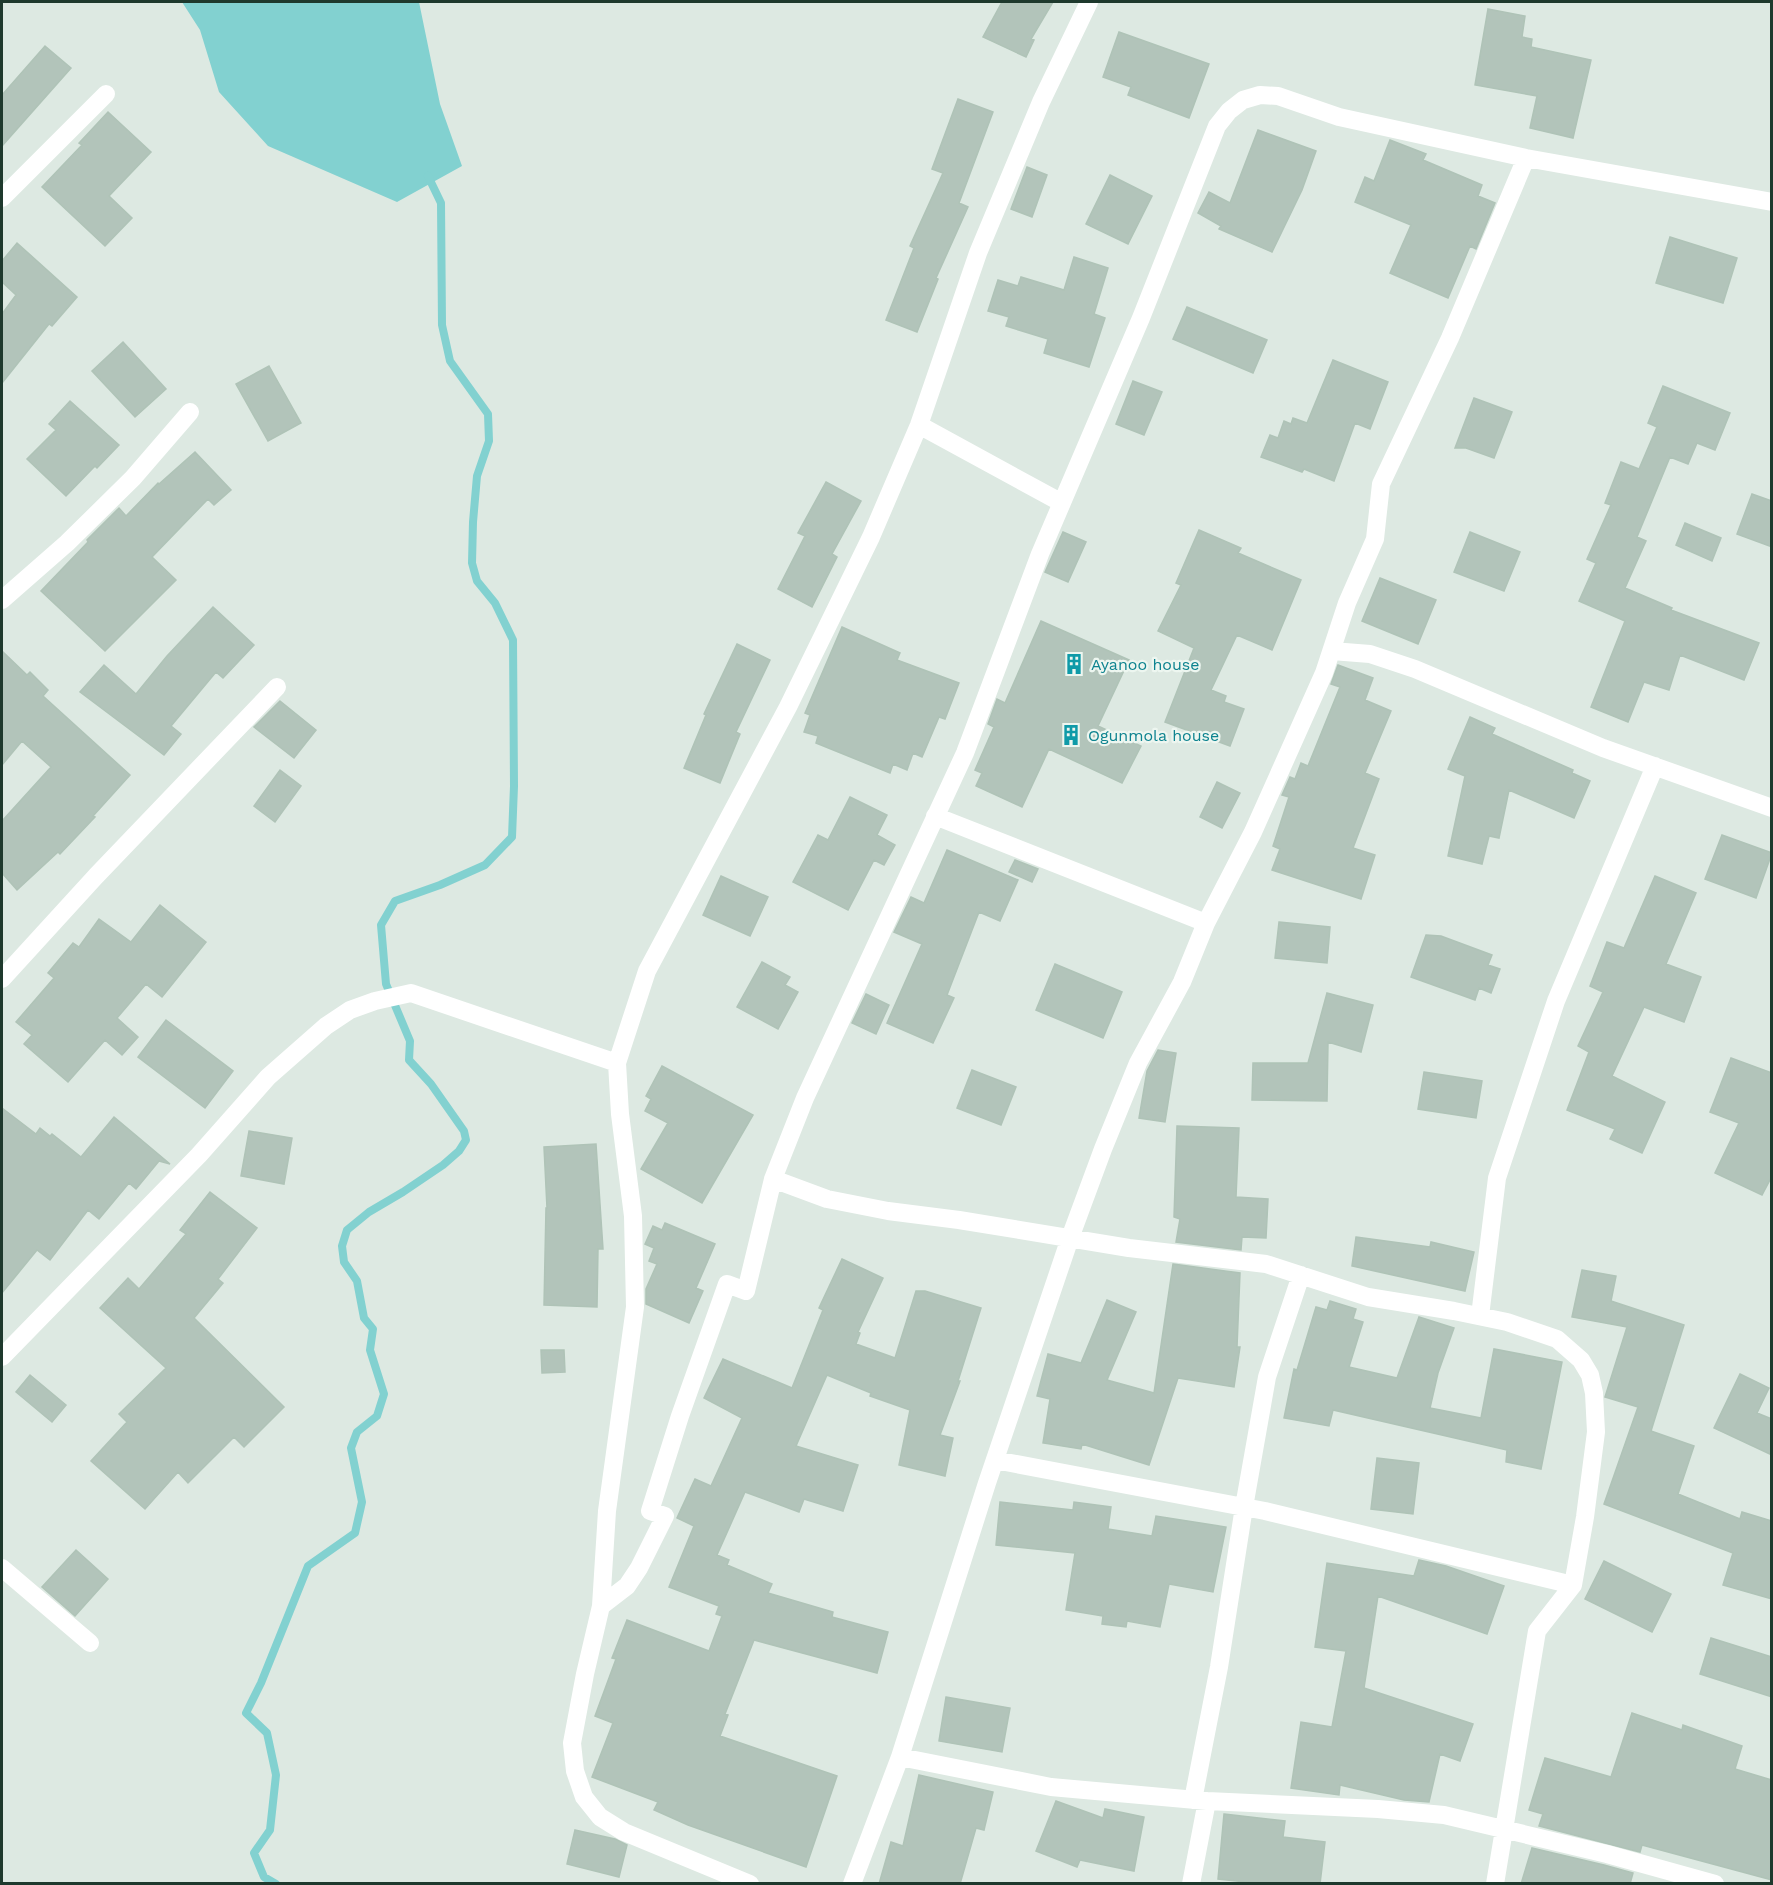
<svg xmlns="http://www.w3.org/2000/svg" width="1773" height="1885" font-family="'Work Sans',sans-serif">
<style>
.water{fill:#82d1d0}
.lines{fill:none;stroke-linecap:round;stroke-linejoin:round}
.stream{stroke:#82d1d0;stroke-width:8}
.building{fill:#b2c4ba;stroke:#afc3b7;stroke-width:1.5}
.minor{stroke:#fff;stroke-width:18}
.labels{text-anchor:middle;stroke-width:4.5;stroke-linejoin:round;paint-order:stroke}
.culture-label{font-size:16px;fill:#0d838f;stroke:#edf6f0;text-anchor:start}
</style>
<rect width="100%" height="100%" fill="#dde9e2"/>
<path class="water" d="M 182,2 L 419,2 L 440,104 L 462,166 L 397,202 L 268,146 L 219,92 L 200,30 Z"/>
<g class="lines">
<path class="stream" d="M 276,1884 L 264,1877 L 254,1853 L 270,1830 L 276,1775 L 267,1733 L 246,1713 L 261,1683 L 308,1566 L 355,1533 L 362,1502 L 351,1448 L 357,1432 L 377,1416 L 384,1394 L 370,1350 L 373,1329 L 364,1318 L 357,1281 L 344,1262 L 342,1246 L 347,1230 L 369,1212 L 403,1192 L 443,1165 L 459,1151 L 466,1140 L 464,1131 L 431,1084 L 409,1060 L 410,1041 L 386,984 L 381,925 L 395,901 L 440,885 L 485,865 L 512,837 L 514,786 L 513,640 L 495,603 L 477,581 L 472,563 L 473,522 L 477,476 L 489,441 L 488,414 L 450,361 L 442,325 L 441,203 L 428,176"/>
</g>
<path class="building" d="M 1002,2 L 1053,2 L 1031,39 L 1034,40 L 1026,57 L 983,37 Z
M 1488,9 L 1525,16 L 1522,37 L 1532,39 L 1531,47 L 1591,60 L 1573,138 L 1530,128 L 1537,96 L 1475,85 Z
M 1119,32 L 1209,64 L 1189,118 L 1128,95 L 1131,87 L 1103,77 Z
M 45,46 L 71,68 L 2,146 L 2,95 Z
M 958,99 L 993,112 L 959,203 L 968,207 L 936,278 L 938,279 L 917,332 L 886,320 L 914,248 L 910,246 L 943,173 L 932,169 Z
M 108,112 L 151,152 L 109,196 L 132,218 L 105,246 L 42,187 L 82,145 L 79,143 Z
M 1258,130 L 1316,151 L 1302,190 L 1272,252 L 1219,229 L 1221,226 L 1198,213 L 1209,192 L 1230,203 Z
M 1390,140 L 1426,154 L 1423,160 L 1482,185 L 1478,196 L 1495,203 L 1476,249 L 1470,246 L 1448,298 L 1390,273 L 1411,225 L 1355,202 L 1365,177 L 1374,181 Z
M 1027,167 L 1047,175 L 1032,217 L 1011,209 Z
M 1110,175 L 1152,196 L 1128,244 L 1086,224 Z
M 1670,237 L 1737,258 L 1723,303 L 1656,283 Z
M 17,243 L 77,297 L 52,326 L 49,324 L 2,383 L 2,314 L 16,295 L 2,282 L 2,261 Z
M 1074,257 L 1108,268 L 1094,314 L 1105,318 L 1089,367 L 1044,353 L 1048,339 L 1006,326 L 1009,317 L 988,311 L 998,280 L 1018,286 L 1021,277 L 1064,290 Z
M 1187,307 L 1267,340 L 1253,373 L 1173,339 Z
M 123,342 L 166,389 L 135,417 L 92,371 Z
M 1333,360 L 1388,382 L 1370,429 L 1355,423 L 1334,481 L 1304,469 L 1302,472 L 1261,457 L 1270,435 L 1278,438 L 1284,421 L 1291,424 L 1293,418 L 1307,423 Z
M 269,366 L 301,423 L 268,441 L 236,384 Z
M 1133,381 L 1162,392 L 1144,435 L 1116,424 Z
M 1663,386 L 1730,413 L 1715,450 L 1697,443 L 1688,464 L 1670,457 L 1637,537 L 1646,541 L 1625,588 L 1672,608 L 1671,610 L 1759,643 L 1744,680 L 1680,655 L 1669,690 L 1644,682 L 1628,722 L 1591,707 L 1625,621 L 1579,601 L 1596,563 L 1587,559 L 1611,505 L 1605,503 L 1621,462 L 1639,469 L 1657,427 L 1648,423 Z
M 1474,398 L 1512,412 L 1494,458 L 1466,448 L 1455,448 Z
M 70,401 L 119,445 L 97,468 L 95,466 L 66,496 L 27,459 L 56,430 L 49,424 Z
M 195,452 L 231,490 L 214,505 L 208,499 L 152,557 L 176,580 L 105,651 L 41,591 L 88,542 L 87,540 L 119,508 L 126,516 L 158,483 L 159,484 Z
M 826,482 L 861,501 L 832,554 L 837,557 L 812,607 L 778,589 L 805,536 L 798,533 Z
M 1752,494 L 1772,501 L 1772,547 L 1737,534 Z
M 1685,523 L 1721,538 L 1712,561 L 1676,545 Z
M 1199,530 L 1241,548 L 1238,553 L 1301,580 L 1272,650 L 1237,635 L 1211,690 L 1226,696 L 1224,702 L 1244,709 L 1230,746 L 1165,722 L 1194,648 L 1158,631 L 1181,585 L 1176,583 Z
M 1063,532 L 1086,542 L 1068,582 L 1045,572 Z
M 1470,532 L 1520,552 L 1504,591 L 1454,572 Z
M 1380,578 L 1436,600 L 1418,644 L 1362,621 Z
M 213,607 L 254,645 L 223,678 L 216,672 L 171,726 L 181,734 L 164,755 L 80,692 L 104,665 L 136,694 L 167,656 Z
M 1041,621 L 1129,660 L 1098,726 L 1141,746 L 1122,783 L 1049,749 L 1022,807 L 976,786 L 982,773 L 975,770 L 994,727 L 988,724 L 997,699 L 1005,703 Z
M 842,627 L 900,653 L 897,660 L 959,683 L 945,719 L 939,717 L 922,757 L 913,753 L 907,770 L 893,764 L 890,773 L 816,743 L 818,736 L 804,732 L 810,715 L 805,713 Z
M 737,644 L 770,660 L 736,732 L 740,734 L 720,783 L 684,768 L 706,715 L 704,714 Z
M 2,651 L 27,675 L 30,672 L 48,690 L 43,696 L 130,775 L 93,816 L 95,817 L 60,854 L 58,852 L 17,890 L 2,873 L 2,821 L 51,767 L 22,741 L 2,765 Z
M 1338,665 L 1373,678 L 1365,700 L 1391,711 L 1365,773 L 1379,779 L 1353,848 L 1375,855 L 1361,899 L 1272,870 L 1280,849 L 1273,846 L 1289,797 L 1282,795 L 1290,777 L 1295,779 L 1301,763 L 1308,766 L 1340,687 L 1331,684 Z
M 280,701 L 316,730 L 294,758 L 254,727 Z
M 1470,717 L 1495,728 L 1492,734 L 1573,770 L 1572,773 L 1590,781 L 1574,818 L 1509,790 L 1499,838 L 1489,836 L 1482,864 L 1448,856 L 1465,776 L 1448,769 Z
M 280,770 L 301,786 L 275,822 L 254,806 Z
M 1217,782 L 1240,793 L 1222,828 L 1200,817 Z
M 850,797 L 887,815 L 877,835 L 895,845 L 884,865 L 874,860 L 848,910 L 793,882 L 818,835 L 828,840 Z
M 1722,835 L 1772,853 L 1756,898 L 1705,879 Z
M 947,850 L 1018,880 L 1000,921 L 979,912 L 947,995 L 954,998 L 933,1043 L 887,1023 L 922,944 L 894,932 L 911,897 L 924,903 Z
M 1015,860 L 1038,869 L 1032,882 L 1009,872 Z
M 721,876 L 768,897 L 750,936 L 703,915 Z
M 1655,876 L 1696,893 L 1666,964 L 1701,977 L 1684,1022 L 1644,1007 L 1612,1076 L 1665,1102 L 1642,1153 L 1610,1139 L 1615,1129 L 1567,1110 L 1589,1052 L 1578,1046 L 1603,992 L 1590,986 L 1607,942 L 1624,948 Z
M 160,905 L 206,942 L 162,997 L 146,984 L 117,1018 L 138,1037 L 122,1055 L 105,1040 L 68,1082 L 24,1044 L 32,1035 L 16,1022 L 54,978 L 48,973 L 73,943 L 79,947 L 99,919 L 131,942 Z
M 1279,922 L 1330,927 L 1327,963 L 1275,958 Z
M 1426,935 L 1441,936 L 1492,955 L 1488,965 L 1500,969 L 1491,993 L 1479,988 L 1475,1000 L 1411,977 Z
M 762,962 L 790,977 L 785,985 L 798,992 L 778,1029 L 737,1007 Z
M 1055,964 L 1122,992 L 1103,1038 L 1036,1010 Z
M 1327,993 L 1373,1005 L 1361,1052 L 1328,1042 L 1327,1101 L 1252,1100 L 1253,1063 L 1308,1063 Z
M 866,994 L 889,1005 L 876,1034 L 852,1023 Z
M 166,1020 L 233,1071 L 205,1108 L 138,1057 Z
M 1158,1050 L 1176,1053 L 1165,1122 L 1139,1118 L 1147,1071 Z
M 1731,1058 L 1772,1073 L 1772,1176 L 1762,1195 L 1715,1173 L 1739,1123 L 1710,1112 Z
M 662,1066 L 753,1115 L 702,1203 L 641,1169 L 668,1123 L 645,1111 L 651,1099 L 646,1096 Z
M 972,1070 L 1016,1087 L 1001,1125 L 957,1108 Z
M 1424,1072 L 1482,1081 L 1476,1118 L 1418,1109 Z
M 2,1108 L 36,1134 L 40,1128 L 50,1136 L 52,1134 L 81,1157 L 114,1117 L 170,1164 L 159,1161 L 136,1189 L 129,1183 L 99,1219 L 88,1210 L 50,1260 L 37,1250 L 2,1293 Z
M 1177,1126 L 1239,1128 L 1236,1197 L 1268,1199 L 1266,1238 L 1242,1237 L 1241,1250 L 1176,1242 L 1180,1219 L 1174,1217 Z
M 249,1131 L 292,1138 L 284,1184 L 241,1176 Z
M 596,1144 L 603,1249 L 598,1249 L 597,1307 L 544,1305 L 546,1208 L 547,1208 L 544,1147 Z
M 210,1192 L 257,1228 L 218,1279 L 223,1283 L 194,1318 L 284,1407 L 244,1447 L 234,1437 L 188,1483 L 178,1472 L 145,1509 L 91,1461 L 127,1422 L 119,1414 L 166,1368 L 100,1308 L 128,1278 L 139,1289 L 186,1234 L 180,1230 Z
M 665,1223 L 715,1244 L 696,1288 L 703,1291 L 689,1323 L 646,1304 L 646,1289 L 657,1264 L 649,1261 L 654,1248 L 645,1244 L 653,1226 L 662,1230 Z
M 1356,1237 L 1430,1247 L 1431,1242 L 1474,1252 L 1465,1291 L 1352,1266 Z
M 842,1259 L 883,1278 L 858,1332 L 860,1333 L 856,1344 L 895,1358 L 916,1291 L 925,1291 L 981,1308 L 958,1381 L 960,1381 L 940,1435 L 953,1438 L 945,1476 L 899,1465 L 910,1410 L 870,1396 L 871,1393 L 827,1375 L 796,1446 L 858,1465 L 843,1511 L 804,1499 L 799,1512 L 745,1492 L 717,1555 L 729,1560 L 727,1565 L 772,1584 L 768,1593 L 833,1612 L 832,1617 L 888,1632 L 877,1673 L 754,1640 L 725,1714 L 728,1715 L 720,1736 L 837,1776 L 806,1867 L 688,1825 L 654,1810 L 658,1802 L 592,1777 L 613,1723 L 595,1716 L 616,1659 L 612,1658 L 627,1620 L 709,1651 L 722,1616 L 716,1614 L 719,1606 L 669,1587 L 694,1526 L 677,1518 L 695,1479 L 711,1486 L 742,1418 L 704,1398 L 723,1359 L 792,1388 L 823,1310 L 819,1308 Z
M 1173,1264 L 1240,1273 L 1237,1347 L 1240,1347 L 1234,1387 L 1178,1378 L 1149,1465 L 1082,1444 L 1081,1449 L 1043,1443 L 1050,1399 L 1037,1396 L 1048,1354 L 1081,1363 L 1107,1300 L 1136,1312 L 1107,1380 L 1154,1393 Z
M 1582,1270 L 1616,1276 L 1611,1301 L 1684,1325 L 1651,1431 L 1694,1446 L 1678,1494 L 1740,1519 L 1742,1512 L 1772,1521 L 1772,1599 L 1723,1585 L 1733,1553 L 1604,1504 L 1638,1407 L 1605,1397 L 1627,1327 L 1572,1317 Z
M 1330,1301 L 1356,1309 L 1353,1319 L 1363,1322 L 1349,1367 L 1397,1378 L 1419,1317 L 1454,1328 L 1438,1373 L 1430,1408 L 1481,1418 L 1494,1349 L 1562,1362 L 1541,1469 L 1506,1462 L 1507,1450 L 1333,1410 L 1329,1426 L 1284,1418 L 1294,1369 L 1297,1370 L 1316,1307 L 1327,1310 Z
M 541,1350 L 564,1350 L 565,1372 L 542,1373 Z
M 1740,1374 L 1769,1388 L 1757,1413 L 1772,1419 L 1772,1455 L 1714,1428 Z
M 30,1375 L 66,1405 L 52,1422 L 16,1392 Z
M 1377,1458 L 1419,1463 L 1413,1514 L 1371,1509 Z
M 1000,1502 L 1073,1510 L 1074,1502 L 1111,1507 L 1108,1529 L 1152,1536 L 1156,1516 L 1226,1527 L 1213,1592 L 1169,1584 L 1160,1627 L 1127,1621 L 1126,1627 L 1102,1624 L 1103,1616 L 1066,1610 L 1075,1553 L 996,1545 Z
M 76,1550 L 108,1579 L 75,1616 L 42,1587 Z
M 1419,1560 L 1446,1566 L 1504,1586 L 1487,1634 L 1378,1596 L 1364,1688 L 1473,1724 L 1460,1761 L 1440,1754 L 1429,1802 L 1404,1800 L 1340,1785 L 1339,1795 L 1291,1788 L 1301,1722 L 1332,1727 L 1346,1651 L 1315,1647 L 1327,1563 L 1414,1576 Z
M 1604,1561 L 1671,1594 L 1652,1632 L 1585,1599 Z
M 1711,1638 L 1772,1657 L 1772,1697 L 1700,1674 Z
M 946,1697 L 1010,1708 L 1002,1752 L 939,1741 Z
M 1632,1713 L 1682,1730 L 1683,1725 L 1742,1746 L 1735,1769 L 1772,1780 L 1772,1880 L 1642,1845 L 1640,1852 L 1539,1826 L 1543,1814 L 1529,1810 L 1545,1758 L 1611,1777 Z
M 919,1775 L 993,1792 L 984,1830 L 976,1828 L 960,1884 L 879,1884 L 891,1842 L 903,1846 Z
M 1056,1801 L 1103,1818 L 1105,1809 L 1144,1817 L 1134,1871 L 1080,1860 L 1077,1867 L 1036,1851 Z
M 1224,1814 L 1285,1821 L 1283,1837 L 1325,1842 L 1320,1884 L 1265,1884 L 1218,1879 Z
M 575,1830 L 615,1839 L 627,1845 L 619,1877 L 567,1864 Z
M 1532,1848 L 1604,1865 L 1633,1873 L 1630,1884 L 1521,1884 Z"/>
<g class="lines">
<path class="minor" d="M 2,198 L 106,94
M 919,425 L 1062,503
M 2,600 L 67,543 L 133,478 L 190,412
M 1332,651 L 1370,654 L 1415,669 L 1603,748 L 1772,808
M 935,816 L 1206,923
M 2,979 L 96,876 L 277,687
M 773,1179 L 827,1199 L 888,1211 L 959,1220 L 1129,1248 L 1266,1264 L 1368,1297 L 1454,1311 L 1507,1322 L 1557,1339 L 1581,1360 L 1590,1375 L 1594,1393 L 1596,1432 L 1585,1517 L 1573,1585 L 1537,1631 L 1495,1884
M 1480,1316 L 1497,1178 L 1556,1001 L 1655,766
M 2,1357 L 199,1155 L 268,1077 L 326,1026 L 350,1010 L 375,1001 L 411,993 L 617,1063
M 995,1460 L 1265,1511 L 1573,1585
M 2,1568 L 90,1643
M 601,1606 L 627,1586 L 639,1568 L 665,1516 L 650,1511 L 680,1416 L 727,1284 L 746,1291 L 773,1179 L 805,1098 L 965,753 L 1040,554 L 1141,318 L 1217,126 L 1229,111 L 1243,100 L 1260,95 L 1278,96 L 1339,117 L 1526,158 L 1772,202
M 900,1757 L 1051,1787 L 1207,1801 L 1378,1809 L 1444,1815 L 1607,1854 L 1715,1884
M 1193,1800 L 1219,1667 L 1244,1507 L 1267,1377 L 1301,1275
M 750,1884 L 624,1832 L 600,1817 L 584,1797 L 575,1771 L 572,1743 L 585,1674 L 601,1606 L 607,1511 L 635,1307 L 633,1216 L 620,1114 L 617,1063 L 647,971 L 788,707 L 871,537 L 919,425 L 978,253 L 1041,102 L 1089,2
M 852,1884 L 900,1757 L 987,1483 L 1070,1238 L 1103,1149 L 1138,1063 L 1182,982 L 1206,923 L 1253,832 L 1324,673 L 1347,603 L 1375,539 L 1381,484 L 1450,338 L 1526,158
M 1191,1884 L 1207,1801"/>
</g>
<defs>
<symbol id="building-bare" viewBox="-9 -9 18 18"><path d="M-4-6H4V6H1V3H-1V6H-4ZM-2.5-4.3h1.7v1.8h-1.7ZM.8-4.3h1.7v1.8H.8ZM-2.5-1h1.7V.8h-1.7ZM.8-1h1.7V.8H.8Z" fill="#0f9aa8" stroke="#edf6f0" stroke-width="2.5" paint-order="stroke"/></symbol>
</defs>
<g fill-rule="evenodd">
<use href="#building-bare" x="1059" y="649" width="30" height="30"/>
<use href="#building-bare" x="1056" y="720" width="30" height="30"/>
</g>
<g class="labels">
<g class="culture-label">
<text x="1091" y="670">Ayanoo house</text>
<text x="1088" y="741">Ogunmola house</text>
</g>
</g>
<rect width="1773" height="1885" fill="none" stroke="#1e392d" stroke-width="6"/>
</svg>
